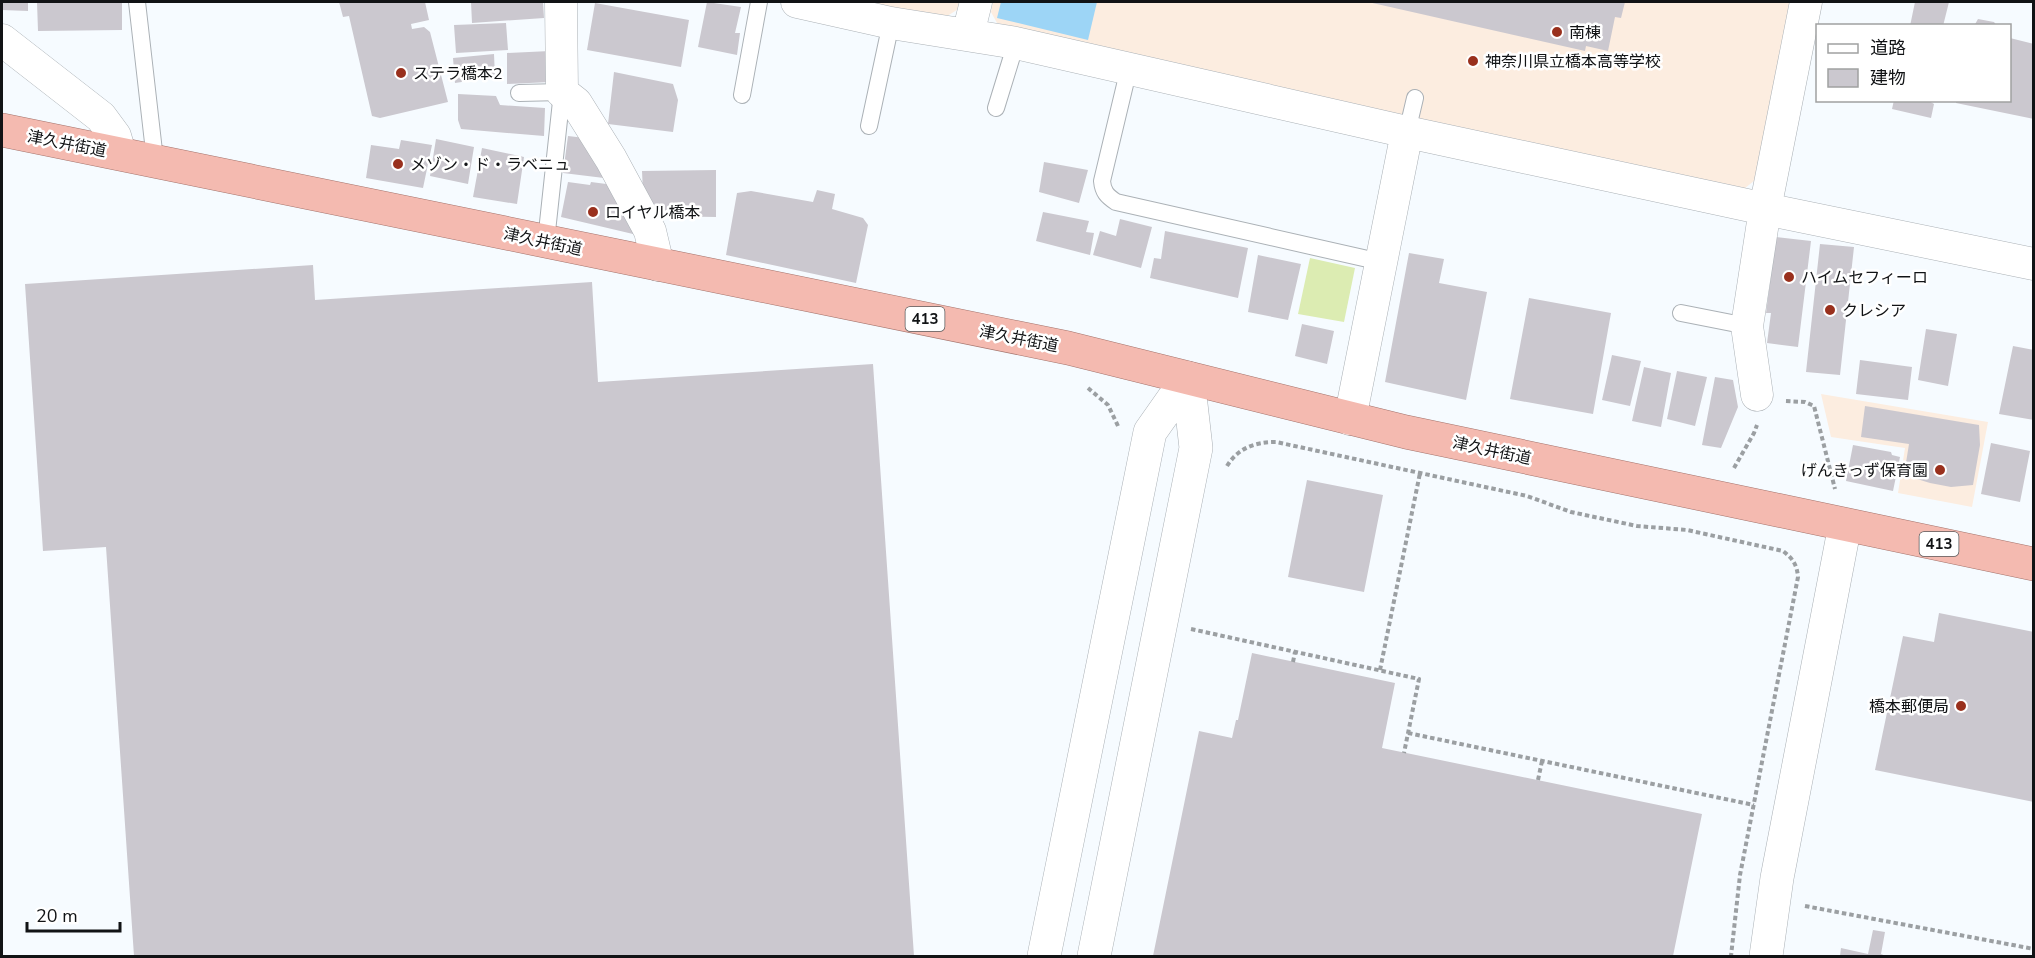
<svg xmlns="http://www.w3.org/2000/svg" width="2035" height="958" font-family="'Nunito Sans','Noto Sans JP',sans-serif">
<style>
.education{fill:#fcede0}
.green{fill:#dcecb2}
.water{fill:#9dd5f6}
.building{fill:#cbc8cf}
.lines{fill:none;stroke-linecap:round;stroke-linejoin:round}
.service-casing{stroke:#abb1b6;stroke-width:18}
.minor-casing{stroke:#abb1b6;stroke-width:33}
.tertiary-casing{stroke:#abb1b6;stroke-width:34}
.trunk-casing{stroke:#a3746d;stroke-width:34}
.path{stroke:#9b9fa2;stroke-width:4;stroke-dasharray:4.5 3;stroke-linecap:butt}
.service{stroke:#fff;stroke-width:16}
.minor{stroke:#fff;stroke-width:32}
.tertiary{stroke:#fff;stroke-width:33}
.trunk{stroke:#f4bab0;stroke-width:33}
.poi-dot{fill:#99301d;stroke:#fff;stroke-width:2}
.labels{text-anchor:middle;stroke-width:5;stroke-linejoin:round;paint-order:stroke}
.shield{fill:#fff;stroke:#585a5b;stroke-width:1.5}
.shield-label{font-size:15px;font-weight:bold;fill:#111315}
.poi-label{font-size:16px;fill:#111315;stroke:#fff;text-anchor:start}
.street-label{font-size:16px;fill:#111315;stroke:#fff}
</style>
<rect width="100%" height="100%" fill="#f6fbff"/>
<path class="education" d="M 853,2 L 961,2 L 960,8 L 944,18 Z
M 993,2 L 1795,2 L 1760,176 L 1744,189 L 1332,100 L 997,23 L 991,12 Z
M 1821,394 L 1988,422 L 1972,507 L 1898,493 L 1905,448 L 1831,437 Z"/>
<path class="green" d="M 1310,258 L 1355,268 L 1344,322 L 1298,314 Z"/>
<path class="water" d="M 1001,2 L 1097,2 L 1088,40 L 997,18 Z"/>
<path class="building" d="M 2,2 L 28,2 L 28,11 L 2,10 Z
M 37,2 L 122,2 L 122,30 L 38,31 Z
M 339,2 L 425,2 L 429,20 L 411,24 L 412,29 L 424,27 L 430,32 L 448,102 L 380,118 L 372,116 L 349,16 L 343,17 Z
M 471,2 L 543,2 L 544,18 L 472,23 Z
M 707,2 L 741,7 L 735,33 L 740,33 L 737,55 L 698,47 Z
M 1368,2 L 1625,2 L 1621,18 L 1615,17 L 1608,51 L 1586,46 L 1585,51 Z
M 1915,2 L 1949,2 L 1943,26 L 1910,26 Z
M 595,3 L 689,20 L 681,67 L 587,50 Z
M 1978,19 L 1994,22 L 1997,26 L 1974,26 Z
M 506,23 L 508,50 L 456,53 L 454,25 Z
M 2010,38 L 2034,44 L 2034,119 L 1956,103 L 1956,100 L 2010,100 Z
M 550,51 L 550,82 L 507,84 L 507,53 Z
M 494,54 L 495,77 L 455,83 L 453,58 Z
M 614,72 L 673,84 L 678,100 L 673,132 L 608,124 Z
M 458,94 L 496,96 L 500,105 L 545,108 L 544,136 L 461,129 L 458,120 Z
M 1894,100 L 1927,100 L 1934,104 L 1931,118 L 1892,109 Z
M 568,136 L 585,138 L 604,178 L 563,173 Z
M 436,139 L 474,147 L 468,184 L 430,176 Z
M 401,140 L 432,145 L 423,188 L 366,178 L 371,145 L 399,149 Z
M 482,148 L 524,157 L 517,204 L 473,197 Z
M 1044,162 L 1088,170 L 1079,203 L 1039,192 Z
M 716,170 L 716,217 L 656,216 L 643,193 L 642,171 Z
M 568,182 L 590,185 L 591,182 L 614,185 L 635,228 L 633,234 L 561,217 Z
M 817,190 L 835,194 L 832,209 L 863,218 L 868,225 L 856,283 L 726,255 L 737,193 L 751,191 L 813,202 Z
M 1043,212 L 1089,221 L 1086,232 L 1094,233 L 1090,255 L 1036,241 Z
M 1120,219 L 1152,227 L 1141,268 L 1093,255 L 1100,231 L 1116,236 Z
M 1165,231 L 1248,248 L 1238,298 L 1150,278 L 1154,258 L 1161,259 Z
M 1776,237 L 1811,241 L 1798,347 L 1767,343 L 1771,313 L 1766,313 Z
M 1820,244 L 1854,247 L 1840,375 L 1806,372 Z
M 1409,253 L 1444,259 L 1439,283 L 1487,292 L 1466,400 L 1385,382 Z
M 1258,255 L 1301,264 L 1288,320 L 1248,312 Z
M 313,265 L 315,300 L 592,282 L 598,382 L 873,364 L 914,956 L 134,956 L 106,547 L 43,551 L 25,284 Z
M 1529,298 L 1611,313 L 1593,414 L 1510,399 Z
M 1302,324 L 1334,331 L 1327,364 L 1295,356 Z
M 1926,329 L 1957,334 L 1948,386 L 1918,380 Z
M 2013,346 L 2034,350 L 2034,420 L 1999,414 Z
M 1612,355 L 1641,361 L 1630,406 L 1602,400 Z
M 1860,360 L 1912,367 L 1908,400 L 1856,394 Z
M 1644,367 L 1671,373 L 1661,427 L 1632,421 Z
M 1677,371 L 1707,377 L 1695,426 L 1667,419 Z
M 1715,377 L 1733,380 L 1738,407 L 1721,448 L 1702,445 Z
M 1865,406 L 1979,425 L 1980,445 L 1973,485 L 1951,487 L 1930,483 L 1904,475 L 1909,444 L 1861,437 Z
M 1991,443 L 2030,451 L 2020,502 L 1981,494 Z
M 1853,445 L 1891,452 L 1892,455 L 1900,457 L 1893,491 L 1846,481 Z
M 1307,480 L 1383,495 L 1364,592 L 1288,577 Z
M 1939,613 L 2034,632 L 2034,802 L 1875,770 L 1903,636 L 1934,642 Z
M 1252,653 L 1395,683 L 1382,748 L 1702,814 L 1673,956 L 1153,956 L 1199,731 L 1232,738 L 1236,720 L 1238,720 Z
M 1873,930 L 1885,932 L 1881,954 L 1886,956 L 1840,956 L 1841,948 L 1868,954 Z"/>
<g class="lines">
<defs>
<path id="service" d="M 137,2 L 155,160
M 1129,68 L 1102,181 C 1103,192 1107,196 1116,202 L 1381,262
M 519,93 L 562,92 L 546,241
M 742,95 L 759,2
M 996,108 L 1016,43
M 869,126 L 891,23
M 1407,132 L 1415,98
M 1681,313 L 1747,326"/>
<path id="minor" d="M 561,2 L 562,92 L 576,103 L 611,159 L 650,231 L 658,265
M 797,2 L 891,23 L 1016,43 L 1407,132 L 1765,209 L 2034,264
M 968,34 L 976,2
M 2,40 L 101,117 L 115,136 L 120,153
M 1757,395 L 1747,326 L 1765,209 L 1806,2
M 1350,419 L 1407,132"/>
<path id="tertiary" d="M 1044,956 L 1150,432 L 1188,378
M 1094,956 L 1196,448 L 1188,378
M 1766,956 L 1777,878 L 1845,525"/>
<path id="trunk" d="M 2,130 L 1068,348 L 1406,432 L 2034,564"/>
</defs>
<use href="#service" class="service-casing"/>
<use href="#minor" class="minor-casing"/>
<use href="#tertiary" class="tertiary-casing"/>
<use href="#trunk" class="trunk-casing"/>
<path class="path" d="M 1088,388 L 1108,405 L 1118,426
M 1786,401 L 1805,402 L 1814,406 L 1835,489
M 1227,466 C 1238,448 1255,442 1276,442 L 1527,496 L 1571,512 L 1637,526 L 1687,530 L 1783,551 C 1792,558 1797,564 1798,577 L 1740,875 L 1731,956
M 1734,468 L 1754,433 L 1757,425
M 1191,629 L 1419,679 L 1404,753
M 1293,662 L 1295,652
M 1380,670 L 1420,473
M 1408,733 L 1754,805
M 1538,780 L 1542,761
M 1805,906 L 2034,949"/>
<use href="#service" class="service"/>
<use href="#minor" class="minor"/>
<use href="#tertiary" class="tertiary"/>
<use href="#trunk" class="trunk"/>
</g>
<g class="poi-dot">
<circle cx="1557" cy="32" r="6"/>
<circle cx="1473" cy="61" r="6"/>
<circle cx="401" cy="73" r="6"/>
<circle cx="398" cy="164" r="6"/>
<circle cx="593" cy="212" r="6"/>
<circle cx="1789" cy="277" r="6"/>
<circle cx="1830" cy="310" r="6"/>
<circle cx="1940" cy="470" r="6"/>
<circle cx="1961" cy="706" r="6"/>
</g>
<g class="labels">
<g class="shield">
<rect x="905.5" y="307" width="39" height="24" rx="4.5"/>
<rect x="1919.5" y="532" width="39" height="24" rx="4.5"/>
</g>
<g class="shield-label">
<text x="925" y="324">413</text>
<text x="1939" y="549">413</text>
</g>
<g class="poi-label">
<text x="1569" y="38">南棟</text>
<text x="1485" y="67">神奈川県立橋本高等学校</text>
<text x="413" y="79">ステラ橋本2</text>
<text x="410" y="170">メゾン・ド・ラベニュ</text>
<text x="605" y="218">ロイヤル橋本</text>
<text x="1801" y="283">ハイムセフィーロ</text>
<text x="1842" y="316">クレシア</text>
<text x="1928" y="476" text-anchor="end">げんきっず保育園</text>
<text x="1949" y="712" text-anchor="end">橋本郵便局</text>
</g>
<g class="street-label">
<text transform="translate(67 143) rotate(11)" y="6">津久井街道</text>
<text transform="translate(543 241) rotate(12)" y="6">津久井街道</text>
<text transform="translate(1019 338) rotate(11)" y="6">津久井街道</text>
<text transform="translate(1492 450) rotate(12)" y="6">津久井街道</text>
</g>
</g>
<rect width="2035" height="958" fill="none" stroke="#111315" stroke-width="6"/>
<rect x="1816" y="24" width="195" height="78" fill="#ffffff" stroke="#a0a1a1" stroke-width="1.5"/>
<rect x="1828" y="44" width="30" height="9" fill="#ffffff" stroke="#a0a1a1" stroke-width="1.5"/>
<text x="1870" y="54" font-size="18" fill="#111315">道路</text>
<rect x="1828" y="69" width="30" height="18" fill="#cbc8cf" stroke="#a0a1a1" stroke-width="1.5"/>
<text x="1870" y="84" font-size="18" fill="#111315">建物</text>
<path d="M27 922v9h93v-9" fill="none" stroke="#111315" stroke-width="3"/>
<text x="36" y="922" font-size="18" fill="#111315" stroke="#ffffff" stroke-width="4.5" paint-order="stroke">20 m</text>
</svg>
